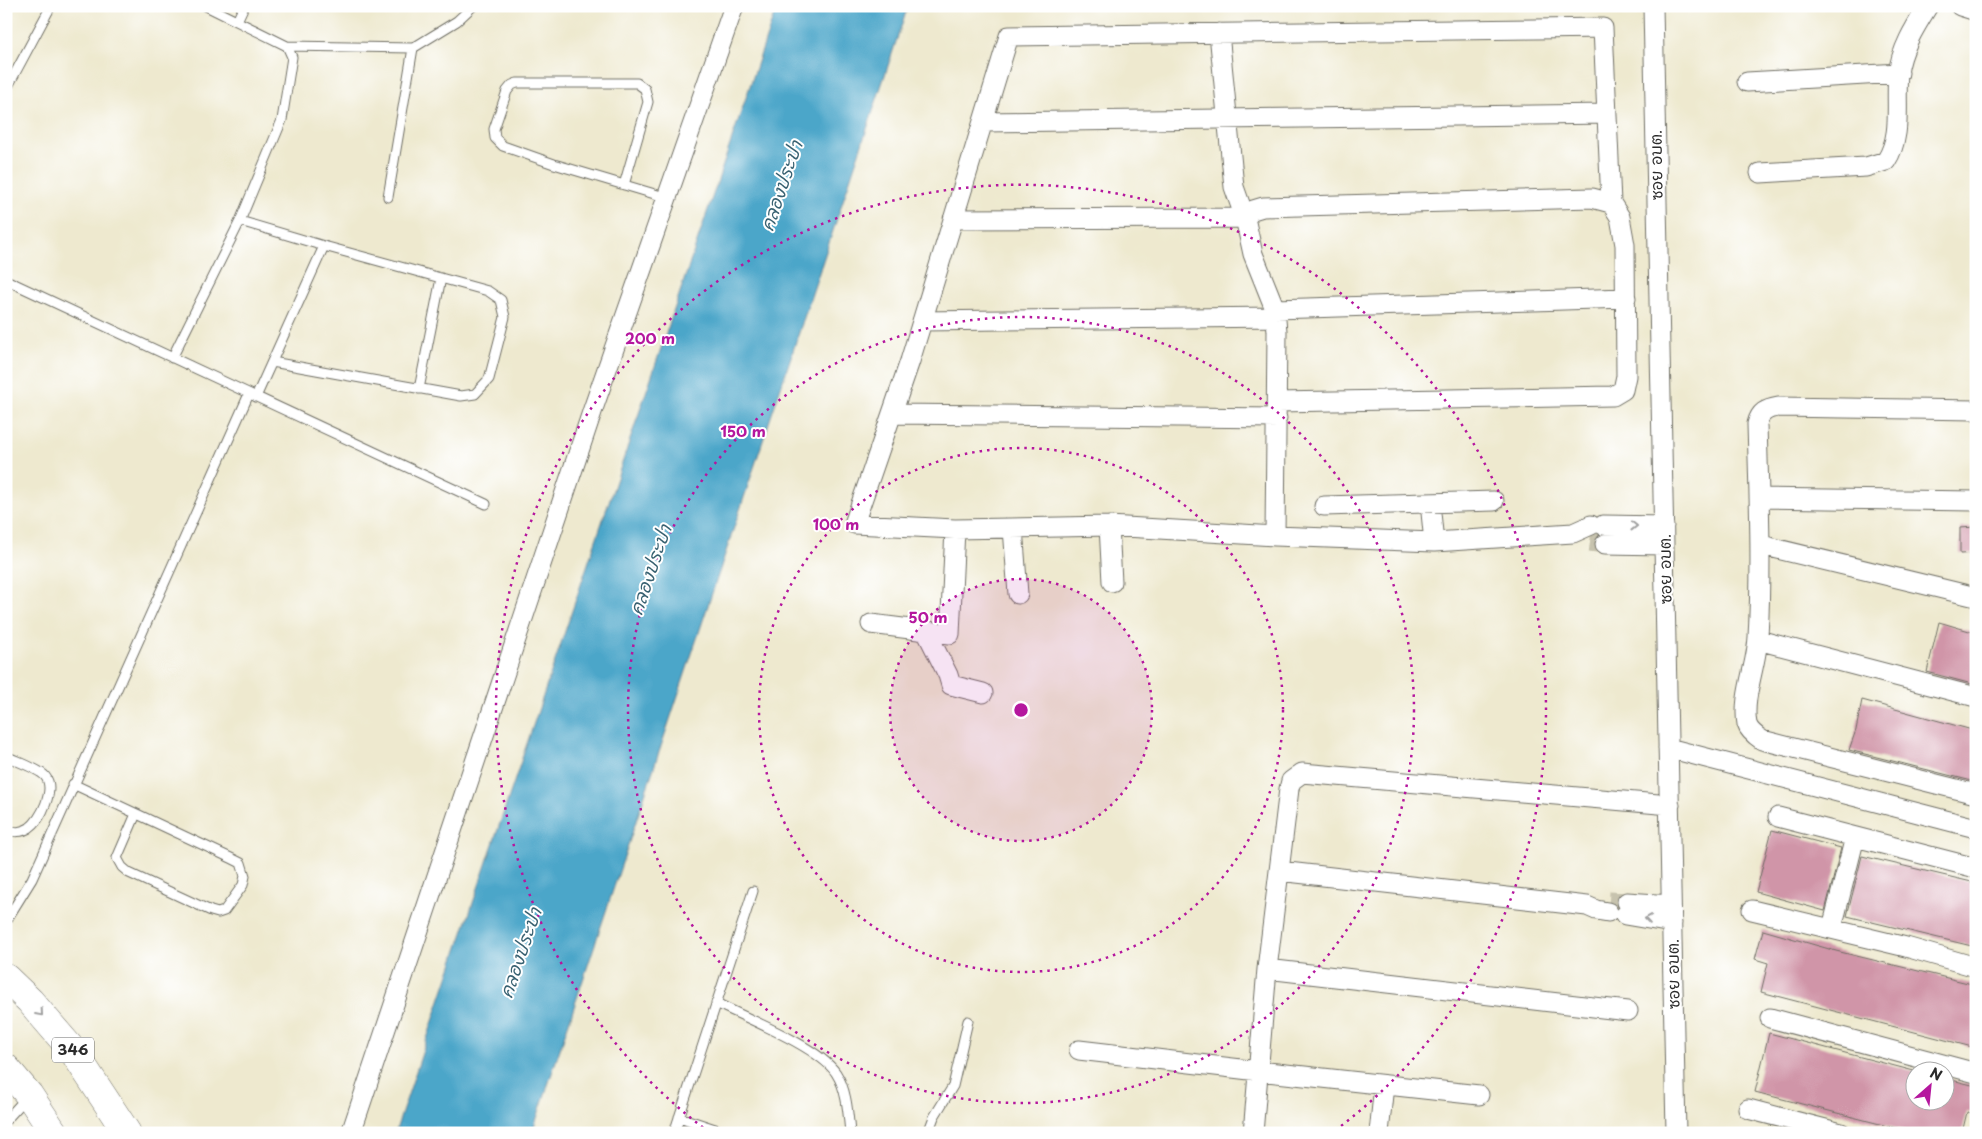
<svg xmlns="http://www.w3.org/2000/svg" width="1982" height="1139" font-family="'Playpen Sans','Playpen Sans Thai',sans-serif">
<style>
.water{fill:#4ba6c9;stroke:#3b687a}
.building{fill:#d095a8}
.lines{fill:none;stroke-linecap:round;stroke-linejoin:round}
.street-tunnel{stroke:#c7c3ae;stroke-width:19;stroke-dasharray:19 9;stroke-linecap:butt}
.lane-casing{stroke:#6f6e64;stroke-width:11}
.street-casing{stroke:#6f6e64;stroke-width:21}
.primary-casing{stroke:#6f6e64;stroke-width:29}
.lane{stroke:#fff;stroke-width:9}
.street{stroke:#fff;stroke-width:19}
.primary{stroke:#fff;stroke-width:28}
.oneway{stroke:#a0a0a0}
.ring{fill:none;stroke:#b5179e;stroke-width:2.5;stroke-dasharray:2.5 5}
.labels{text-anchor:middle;stroke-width:4;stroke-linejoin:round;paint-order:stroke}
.shield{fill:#fff;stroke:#6b6b6b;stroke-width:1}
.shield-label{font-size:15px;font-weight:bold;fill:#2b2b2b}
.street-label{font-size:16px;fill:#2b2b2b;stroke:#fff}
.water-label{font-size:18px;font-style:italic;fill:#396272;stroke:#fff}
.centre{fill:#b5179e;stroke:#fff;stroke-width:2.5}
.ring-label{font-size:15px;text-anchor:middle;font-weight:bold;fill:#b5179e;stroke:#fff;stroke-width:4;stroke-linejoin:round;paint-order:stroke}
</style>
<rect width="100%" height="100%" fill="#fff"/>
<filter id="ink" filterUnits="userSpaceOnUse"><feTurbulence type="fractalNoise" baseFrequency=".02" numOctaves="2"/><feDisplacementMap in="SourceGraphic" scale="10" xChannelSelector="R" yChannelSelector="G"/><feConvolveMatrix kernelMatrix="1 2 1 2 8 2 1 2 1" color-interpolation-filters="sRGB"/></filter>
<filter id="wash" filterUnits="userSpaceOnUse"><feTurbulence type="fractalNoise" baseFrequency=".0096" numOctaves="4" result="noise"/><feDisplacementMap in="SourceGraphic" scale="20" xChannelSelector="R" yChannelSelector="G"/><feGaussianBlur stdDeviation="1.12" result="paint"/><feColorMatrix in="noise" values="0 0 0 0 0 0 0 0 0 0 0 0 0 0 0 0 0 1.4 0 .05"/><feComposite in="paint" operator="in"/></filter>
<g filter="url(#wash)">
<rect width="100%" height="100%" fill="#eee9cf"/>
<path class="water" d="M 777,6 L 908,6 L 532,1133 L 395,1133 Z"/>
<g id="blocks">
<path class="building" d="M 1976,527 L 1976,553 L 1960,554 L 1960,528 Z
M 1939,622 L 1976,633 L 1976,685 L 1927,672 Z
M 1862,700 L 1976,731 L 1976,782 L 1849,750 L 1856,730 Z
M 1772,830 L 1841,848 L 1825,911 L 1756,892 Z
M 1862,856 L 1976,883 L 1976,947 L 1847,916 Z
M 1763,930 L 1836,951 L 1976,985 L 1976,1048 L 1761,992 L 1768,963 L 1755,959 Z
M 1769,1033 L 1914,1071 L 1914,1102 L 1944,1102 L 1944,1078 L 1976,1086 L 1976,1114 L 1967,1112 L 1962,1133 L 1915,1133 L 1755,1092 Z"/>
</g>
</g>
<g filter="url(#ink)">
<use href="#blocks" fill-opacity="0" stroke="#6f6e64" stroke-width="1"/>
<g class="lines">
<path class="street-tunnel" d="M 1590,542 L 1605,544
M 1609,901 L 1627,902"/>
<defs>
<path id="lane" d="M 237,21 L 244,6
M 287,46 L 413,48 L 457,21 L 473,6
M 6,90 L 51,6
M 624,185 L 648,102 L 645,89 L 637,83 L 517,83 L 512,85 L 507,91 L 494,129 L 495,138 L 503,146 L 554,164 L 668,198
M 388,197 L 413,48
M 240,221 L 324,246
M 6,280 L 486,504
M 172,358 L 240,221 L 282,120 L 292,57 L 287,46 L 206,6
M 419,389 L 441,278
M 256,397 L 324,246 L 488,291 L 501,300 L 505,317 L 489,379 L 475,394 L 461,396 L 272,362
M 6,756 C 16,761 39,769 45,776 C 56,789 41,820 29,828 C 21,833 15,832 6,830
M 73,784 L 233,859 L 241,863 L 245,876 L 243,885 L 224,911 L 218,913 L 211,911 L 129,873 L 122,867 L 117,858 L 136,814
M 6,921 L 32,879 L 249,394
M 716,1003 C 746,1018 819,1047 836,1073 C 847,1090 848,1113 850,1133
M 679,1117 L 727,1133
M 6,1120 L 27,1097
M 674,1133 L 753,891
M 928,1133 L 934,1117 L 953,1086 L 968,1021"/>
<path id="street" d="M 1653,6 L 1676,1133
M 1960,6 L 1976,11
M 1747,82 L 1899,73
M 983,122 L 1607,114
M 1760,173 L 1866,167 L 1886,161 C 1903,135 1895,103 1898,74 C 1901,49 1915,27 1928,6
M 953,219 L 1245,218 L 1234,187 L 1219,33
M 1275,309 L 1626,298
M 922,321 L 1276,317
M 1976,410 L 1778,407 C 1766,409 1760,412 1757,424 C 1759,495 1762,566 1758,637 C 1757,664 1742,697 1747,724 C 1749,731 1756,736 1762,740 L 1976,794
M 892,414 L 1277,418
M 1759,498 L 1976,501
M 1430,503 L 1434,542
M 1324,506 L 1494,501
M 1591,525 L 1573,533 L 1434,542 L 1275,536 L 1277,331 L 1275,309 L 1253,254 L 1245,218 L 1253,210 L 1263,207 L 1592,198 L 1611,203
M 1603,525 L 1664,526
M 1109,526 L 1112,582
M 1013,528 L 1018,594
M 955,529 L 854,524 L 910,361 L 1009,36 L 1603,28 L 1611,203 L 1620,217 L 1625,245 L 1626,376 L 1623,390 L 1613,396 L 1277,402
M 1605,544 L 1664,545
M 1761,545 L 1976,597
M 871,624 L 950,634 L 955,529 L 1109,526 L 1275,536
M 926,631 L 948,675 L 951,685 L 983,693
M 1758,640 L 1976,697
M 1668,748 L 1976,828
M 1778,817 L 1976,868
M 1279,871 L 1289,789 L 1291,781 L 1302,773 L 1670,805
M 1627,902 L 1671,905
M 1752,910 L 1906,947 L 1976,967
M 1625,915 L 1672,923
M 1832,928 L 1855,837
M 1267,969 L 1628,1011
M 1770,1018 L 1976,1073
M 1079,1050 L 1258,1071 L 1479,1095
M 1748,1109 L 1841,1133
M 351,1133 L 593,409 L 734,6
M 1253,1133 L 1267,969 L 1279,871 L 1587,906 L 1596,910 L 1608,912
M 1379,1133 L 1384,1085"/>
<path id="primary" d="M 6,978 L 30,1001 L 73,1051 L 127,1133
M 6,1068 L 29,1095 L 54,1133"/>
</defs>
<use href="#lane" class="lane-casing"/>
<use href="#street" class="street-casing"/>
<use href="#primary" class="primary-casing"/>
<use href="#lane" class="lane"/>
<use href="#street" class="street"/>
<use href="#primary" class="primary"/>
</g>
<defs><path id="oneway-chevron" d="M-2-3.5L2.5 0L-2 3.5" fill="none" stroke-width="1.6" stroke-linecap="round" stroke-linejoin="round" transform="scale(1.25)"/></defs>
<g class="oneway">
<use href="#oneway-chevron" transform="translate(1634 526) rotate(1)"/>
<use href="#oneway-chevron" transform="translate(1648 919) rotate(-171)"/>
<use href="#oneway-chevron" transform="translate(40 1013) rotate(49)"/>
</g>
</g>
<circle cx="1021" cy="710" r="131" fill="#b5179e" fill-opacity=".12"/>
<g class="ring">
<circle cx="1021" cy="710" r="131"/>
<circle cx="1021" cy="710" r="262"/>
<circle cx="1021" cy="710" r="393"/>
<path d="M709 1132A525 525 0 1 1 1333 1132"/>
</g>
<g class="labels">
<rect class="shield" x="52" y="1037.5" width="42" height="25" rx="4"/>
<g class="shield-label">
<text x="73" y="1055">346</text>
</g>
<g class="street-label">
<text transform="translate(1656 165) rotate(-91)" y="6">ซอย อบต.</text>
<text transform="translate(1665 569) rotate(-91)" y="6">ซอย อบต.</text>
<text transform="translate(1673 974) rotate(-91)" y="6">ซอย อบต.</text>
</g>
<g class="water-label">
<text transform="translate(782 186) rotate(-71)" y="6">คลองประปา</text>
<text transform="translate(651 570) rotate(-71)" y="6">คลองประปา</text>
<text transform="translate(521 953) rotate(-71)" y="6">คลองประปา</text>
</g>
</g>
<circle cx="1021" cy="710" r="8" class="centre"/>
<g class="ring-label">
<text x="650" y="344">200 m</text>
<text x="743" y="437">150 m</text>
<text x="836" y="530">100 m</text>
<text x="928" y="623">50 m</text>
</g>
<rect width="1982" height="1139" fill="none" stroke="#fff" stroke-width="25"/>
<g transform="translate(1930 1086) rotate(27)"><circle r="24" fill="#ffffff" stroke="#aaaaaa"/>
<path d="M0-4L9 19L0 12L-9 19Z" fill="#b5179e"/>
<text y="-8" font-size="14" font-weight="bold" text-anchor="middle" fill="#2b2b2b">N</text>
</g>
</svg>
